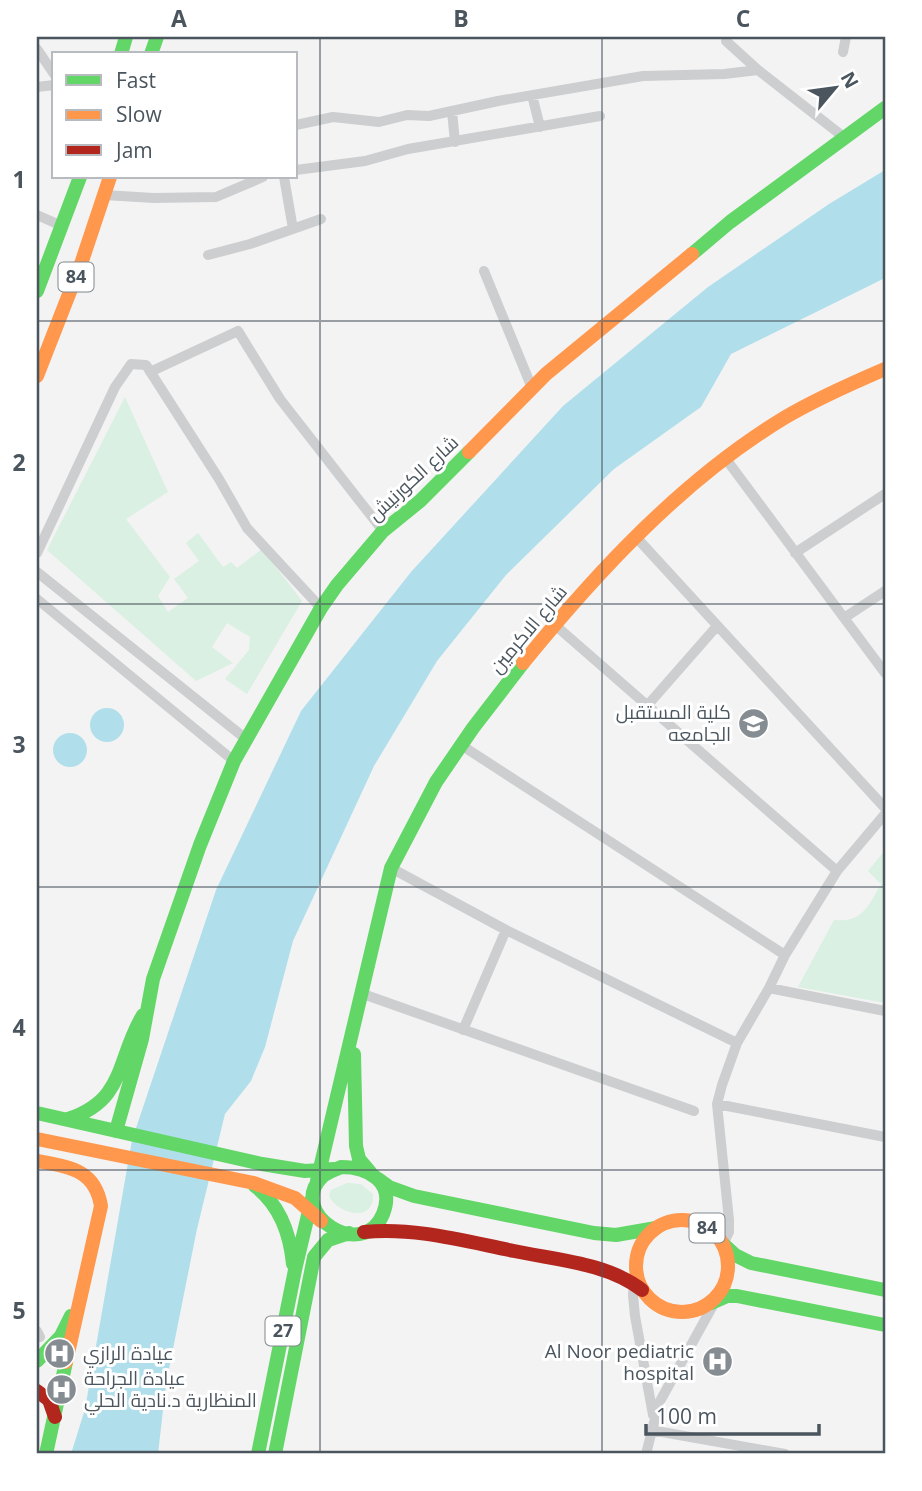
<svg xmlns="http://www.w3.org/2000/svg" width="922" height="1491" font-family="'Open Sans',Cairo,sans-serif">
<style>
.green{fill:#d9f0e2}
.water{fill:#b0dfeb}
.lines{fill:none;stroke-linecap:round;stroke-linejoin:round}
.street{stroke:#cdced0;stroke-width:10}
.fast{stroke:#63d668;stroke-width:14}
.slow{stroke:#ff974d;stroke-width:14}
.jam{stroke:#b3261e;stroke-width:14}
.grid{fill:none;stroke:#4a555e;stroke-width:2;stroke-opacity:0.55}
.labels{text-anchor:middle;stroke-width:6;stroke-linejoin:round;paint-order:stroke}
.shield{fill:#fff;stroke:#80888e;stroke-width:2}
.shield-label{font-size:18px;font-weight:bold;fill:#4a555e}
.street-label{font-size:19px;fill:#4a555e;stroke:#fff}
.poi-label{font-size:19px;fill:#4a555e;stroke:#fff;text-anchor:end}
.neatline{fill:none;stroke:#4a555e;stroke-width:2.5}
.grid-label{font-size:23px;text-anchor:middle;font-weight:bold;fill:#4a555e}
</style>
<rect width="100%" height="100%" fill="#f3f3f3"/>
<path class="green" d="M 125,397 L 168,492 L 126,519 L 170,577 L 158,596 L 168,612 L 188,598 L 174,579 L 199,561 L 186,543 L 198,533 L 223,567 L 231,562 L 237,568 L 262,549 L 302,601 L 247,694 L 225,679 L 249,650 L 250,637 L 227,623 L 212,647 L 233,663 L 196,681 L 47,550 Z
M 885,850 L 885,1003 L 798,987 L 834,920 C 863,923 868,906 881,884 L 868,871 Z
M 347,1183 L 361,1184 L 373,1194 C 375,1223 338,1215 329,1196 L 331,1190 Z"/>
<path class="water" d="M 885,170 L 885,278 L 731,354 L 701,407 L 614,469 L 506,575 L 437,661 L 374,766 L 293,941 L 265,1047 L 251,1081 L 225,1114 L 197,1229 L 166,1384 L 158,1454 L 71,1454 L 85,1409 L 132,1140 L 216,890 L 301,711 L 411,572 L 563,406 L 708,287 L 829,204 Z
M90 725a17 17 0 1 1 34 0a17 17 0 1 1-34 0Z
M53 750a17 17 0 1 1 34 0a17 17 0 1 1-34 0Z"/>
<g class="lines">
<path class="street" d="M 726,41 L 758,70 L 845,138
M 37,49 L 54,74
M 843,52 L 846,37
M 37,87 L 54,85
M 532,95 L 540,127
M 452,111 L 455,142
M 296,125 L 333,117 L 379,122 L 407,115 L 429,116 L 498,101 L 643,76 L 724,74 L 758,70
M 296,170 L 365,161 L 408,149 L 600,116
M 284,177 L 293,229
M 104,195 L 154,198 L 216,197 L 263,177
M 37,215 L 62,226
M 208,255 L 250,244 L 321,219
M 484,271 L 532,388
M 150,372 L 238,331 L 280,399 L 383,531
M 726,459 L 885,673
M 636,537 L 885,808
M 37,553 L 115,387 L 131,364 L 146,365 L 219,479 L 247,528 L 321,608
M 795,553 L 885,494
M 37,572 L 246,739
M 37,599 L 234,761
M 844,618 L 885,591
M 555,625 L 837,871
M 646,707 L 717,626
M 461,745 L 785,955
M 391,868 L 506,930 L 737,1043
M 769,988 L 885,1011
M 363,994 L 694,1111
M 463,1030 L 506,930
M 717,1104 L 885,1137
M 723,1244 L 729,1232 L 729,1220 L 717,1104 L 722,1085 L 737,1043 L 769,988 L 785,955 L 837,871 L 885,814
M 636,1259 L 633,1295 L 635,1316 L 653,1415
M 37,1331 L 40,1337
M 651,1430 L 785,1454
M 646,1454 L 659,1403 L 716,1300"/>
<path class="fast" d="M 121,54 L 126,37
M 151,54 L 157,37
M 692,254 L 730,222 L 885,108
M 37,291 L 80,177
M 354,1054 L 356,1146 L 359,1159 L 370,1172
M 37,1113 L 262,1164 L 305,1171 L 334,1169
M 68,1119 C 126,1100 116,1060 143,1015
M 116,1131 L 142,1039 L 153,979 L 200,845 L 234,761 L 321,608 L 337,585 L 383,531 L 420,501 L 469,452
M 341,1167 C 368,1167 396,1182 383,1214 C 363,1263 286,1213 322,1177 C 326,1173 335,1170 341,1167 Z
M 378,1179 L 389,1187 L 414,1196 L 594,1233 L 616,1235 L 656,1228
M 317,1181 L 391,868 L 436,782 L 473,728 L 523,663
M 255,1186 C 280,1205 290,1233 293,1264
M 723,1244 L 735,1255 L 751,1263 L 885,1290
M 711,1303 L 727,1296 L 737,1296 L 885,1325
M 37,1361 L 61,1336 L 71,1316
M 46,1454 L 66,1362
M 258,1454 L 295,1270 L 313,1194
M 275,1454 L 314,1257 L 328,1240 L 349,1233"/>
<path class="slow" d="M 37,376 L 82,261 L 110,177
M 469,452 L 546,374 L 692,254
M 523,663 C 597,572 682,480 784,418 C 816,399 850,384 885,369
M 37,1139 L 254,1183 L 295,1198 L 321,1221
M 37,1161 C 69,1167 95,1169 101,1206 L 66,1362
M636 1266a46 46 0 1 1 92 0a46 46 0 1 1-92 0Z"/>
<path class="jam" d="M 364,1232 C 415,1227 464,1241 514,1251 C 556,1260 607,1263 642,1290
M 37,1391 L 49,1400 L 55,1417"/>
</g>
<path class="grid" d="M 320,37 L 320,1454M 602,37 L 602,1454M 37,321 L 885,321M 37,604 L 885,604M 37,887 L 885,887M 37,1170 L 885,1170"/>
<defs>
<symbol id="university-disc" viewBox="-11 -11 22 22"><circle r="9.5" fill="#858c92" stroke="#fff"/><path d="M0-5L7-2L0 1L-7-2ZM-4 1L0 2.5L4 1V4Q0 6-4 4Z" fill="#fff"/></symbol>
<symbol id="hospital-disc" viewBox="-11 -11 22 22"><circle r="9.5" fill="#858c92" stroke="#fff"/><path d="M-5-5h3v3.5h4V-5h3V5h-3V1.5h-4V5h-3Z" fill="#fff"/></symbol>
</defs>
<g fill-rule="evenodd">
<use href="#university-disc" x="736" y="706" width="35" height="35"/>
<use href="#hospital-disc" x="42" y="1336" width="35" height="35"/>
<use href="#hospital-disc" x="700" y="1344" width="35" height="35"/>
<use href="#hospital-disc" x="44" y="1372" width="35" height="35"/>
</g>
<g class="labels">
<g class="shield">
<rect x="58.5" y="262.5" width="35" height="29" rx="5"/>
<rect x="689.5" y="1213.5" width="35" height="29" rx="5"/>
<rect x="265.5" y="1316.5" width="35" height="29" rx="5"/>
</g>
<g class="shield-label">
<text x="76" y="283">84</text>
<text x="707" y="1234">84</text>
<text x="283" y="1337">27</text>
</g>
<g class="street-label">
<text transform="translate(413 478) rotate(-43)" y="7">شارع الكورنيش</text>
<text transform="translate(528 629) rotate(-50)" y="7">شارع الاكرمين</text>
</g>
<g class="poi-label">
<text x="731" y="719">كلية المستقبل<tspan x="731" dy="22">الجامعه</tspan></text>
<text x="694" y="1358">Al Noor pediatric<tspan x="694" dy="22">hospital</tspan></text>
<text x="83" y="1360" text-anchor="start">عيادة الرازي</text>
<text x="84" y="1385" text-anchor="start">عيادة الجراحة<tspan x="84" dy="22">المنظارية د.نادية الحلي</tspan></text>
</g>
</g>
<rect width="922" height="1491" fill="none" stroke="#ffffff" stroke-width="77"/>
<rect x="52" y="52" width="245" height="126" fill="#ffffff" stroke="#b7bbbf" stroke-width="2"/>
<rect x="66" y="75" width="35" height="10" fill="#63d668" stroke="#b7bbbf" stroke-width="2"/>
<text x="116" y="88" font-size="21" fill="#4a555e">Fast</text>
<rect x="66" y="110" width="35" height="10" fill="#ff974d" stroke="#b7bbbf" stroke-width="2"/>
<text x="116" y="122" font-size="21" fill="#4a555e">Slow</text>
<rect x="66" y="145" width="35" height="10" fill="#b3261e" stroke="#b7bbbf" stroke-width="2"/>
<text x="116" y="158" font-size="21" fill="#4a555e">Jam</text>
<g transform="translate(835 88) rotate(61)" stroke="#ffffff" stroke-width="5" paint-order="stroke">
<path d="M0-5L12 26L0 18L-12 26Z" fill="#4a555e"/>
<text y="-10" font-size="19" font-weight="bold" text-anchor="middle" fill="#4a555e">N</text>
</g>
<path d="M646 1424v10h173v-10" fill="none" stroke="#4a555e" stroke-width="3.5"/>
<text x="656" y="1424" font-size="21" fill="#4a555e" stroke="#ffffff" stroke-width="5" paint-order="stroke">100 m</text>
<rect x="38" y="38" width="846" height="1414" class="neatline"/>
<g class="grid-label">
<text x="179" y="27">A</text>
<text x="461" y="27">B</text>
<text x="743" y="27">C</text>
<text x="19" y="188">1</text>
<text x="19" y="471">2</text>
<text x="19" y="753">3</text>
<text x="19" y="1036">4</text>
<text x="19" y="1319">5</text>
</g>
</svg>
